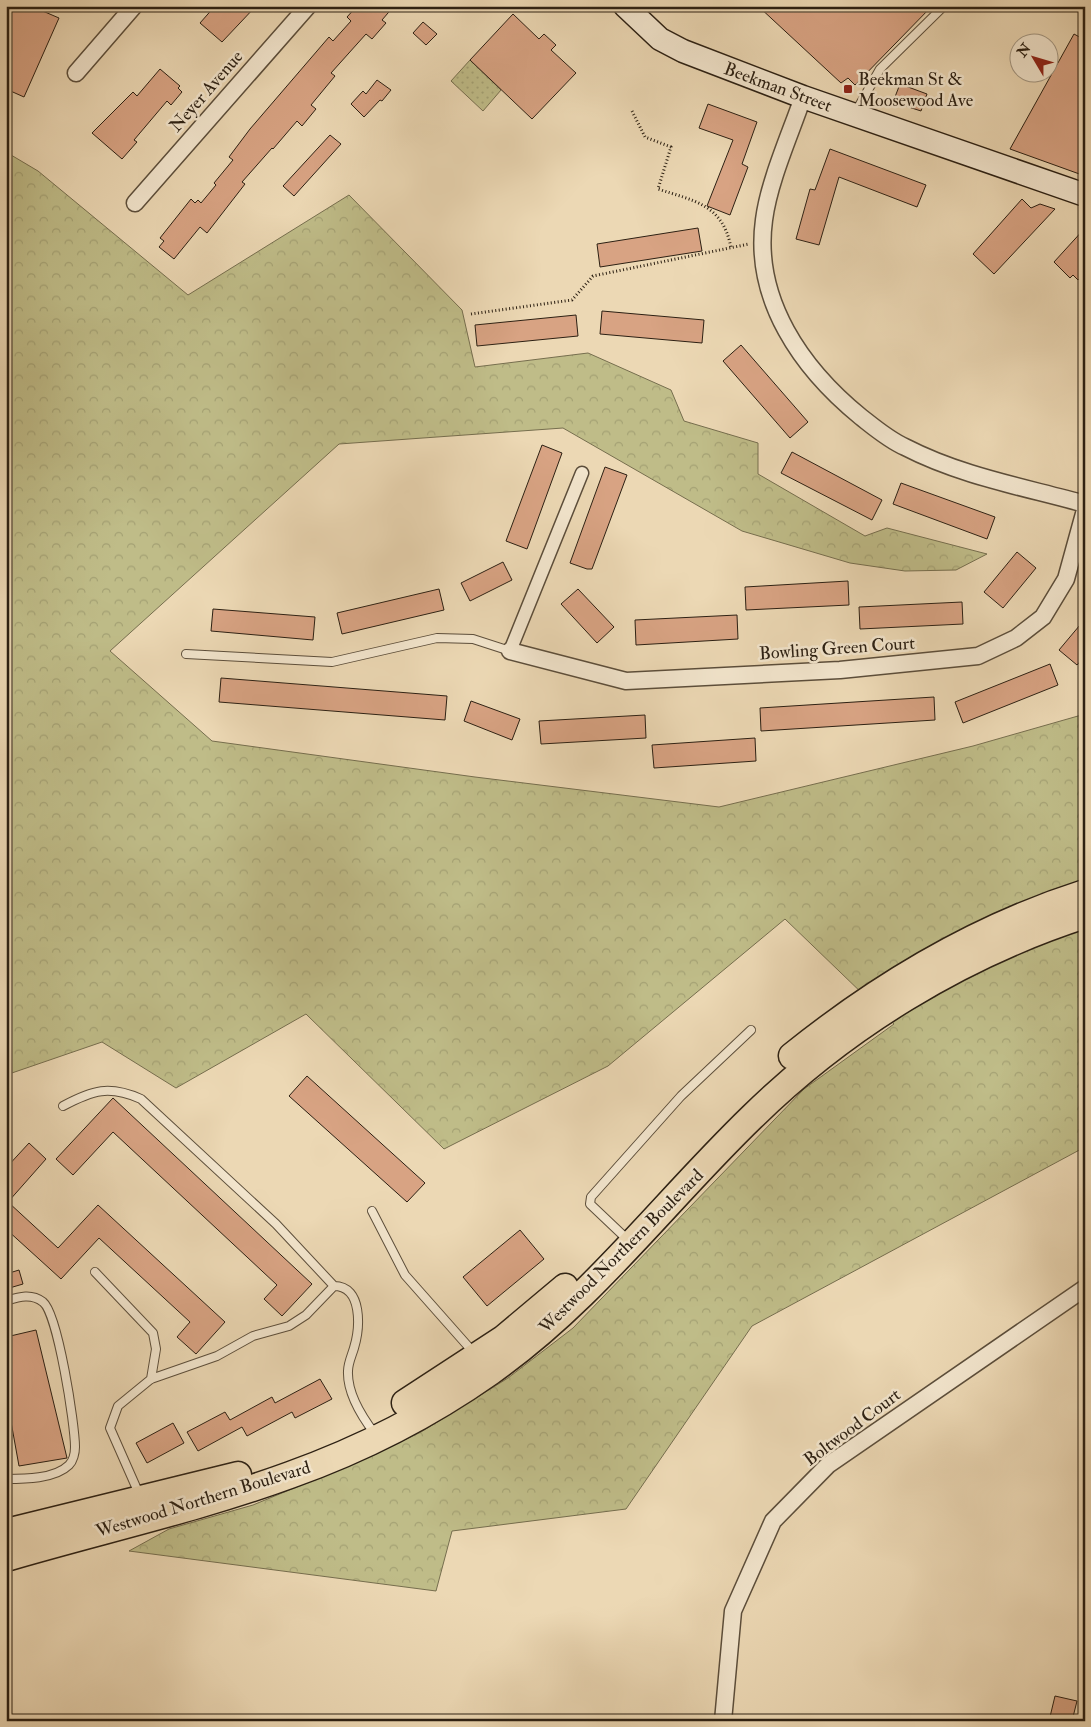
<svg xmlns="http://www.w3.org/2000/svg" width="1091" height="1727" font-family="'IM FELL Double Pica',serif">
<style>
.forest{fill:url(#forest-crowns);stroke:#766e4e}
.park{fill:url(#park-dots);stroke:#766e4e}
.building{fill:#d8a383;stroke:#2c2013}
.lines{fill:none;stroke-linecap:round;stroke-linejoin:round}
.service-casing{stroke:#5c4e3b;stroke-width:10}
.pedestrian-casing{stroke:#5c4e3b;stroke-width:15}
.minor-casing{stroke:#5c4e3b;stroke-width:19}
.secondary-casing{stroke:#2c2013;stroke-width:25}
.primary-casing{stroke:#2c2013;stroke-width:29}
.path{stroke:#2c2013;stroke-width:3;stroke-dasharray:1 2.5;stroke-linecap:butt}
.service{stroke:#f3e6ce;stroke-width:8}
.pedestrian{stroke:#f3e6ce;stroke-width:12}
.minor{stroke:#f3e6ce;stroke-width:16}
.secondary{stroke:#f3e6ce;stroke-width:22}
.primary{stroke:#ecd8b4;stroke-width:26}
.poi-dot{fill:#8f2418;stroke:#f3e6ce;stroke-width:2}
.labels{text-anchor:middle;stroke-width:5;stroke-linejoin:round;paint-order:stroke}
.poi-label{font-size:18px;fill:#2c2013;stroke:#f3e6ce;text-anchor:start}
.street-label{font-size:18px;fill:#2c2013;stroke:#f3e6ce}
</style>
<defs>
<pattern id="forest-crowns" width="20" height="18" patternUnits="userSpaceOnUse" patternTransform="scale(1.25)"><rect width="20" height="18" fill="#bfbc88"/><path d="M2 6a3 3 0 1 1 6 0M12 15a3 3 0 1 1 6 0" fill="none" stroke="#a4a174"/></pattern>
<pattern id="park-dots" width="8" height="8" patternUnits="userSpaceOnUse" patternTransform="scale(1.25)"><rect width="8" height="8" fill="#bfbc88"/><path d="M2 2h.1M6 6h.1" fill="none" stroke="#a4a174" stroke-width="1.8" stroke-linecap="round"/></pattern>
</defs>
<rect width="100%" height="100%" fill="#ecd8b4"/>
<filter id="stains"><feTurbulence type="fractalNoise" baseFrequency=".004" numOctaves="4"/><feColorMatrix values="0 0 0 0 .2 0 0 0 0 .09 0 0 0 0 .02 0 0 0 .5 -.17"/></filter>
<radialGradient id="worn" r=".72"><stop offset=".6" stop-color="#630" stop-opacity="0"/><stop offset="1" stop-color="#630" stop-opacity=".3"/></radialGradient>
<path class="forest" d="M 6,152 L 38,171 L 188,295 L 349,195 L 462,310 L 475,367 L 588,353 L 671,390 L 684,421 L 758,443 L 758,474 L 865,536 L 887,528 L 987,554 L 956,570 L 905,571 L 850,563 L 742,531 L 563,428 L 339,444 L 110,651 L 212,741 L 475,777 L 719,807 L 973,746 L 1085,714 L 1085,1147 L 752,1326 L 626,1509 L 452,1531 L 436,1591 L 129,1551 L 169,1529 L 253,1505 L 376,1454 L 421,1432 L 508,1378 L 573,1328 L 804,1089 L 894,1024 L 785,919 L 608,1066 L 444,1149 L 306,1014 L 176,1088 L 102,1042 L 6,1075 Z"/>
<path class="park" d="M 470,60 L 501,90 L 483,111 L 451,81 Z"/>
<path class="building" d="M 6,6 L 31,6 L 59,18 L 24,97 L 6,89 Z
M 215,6 L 256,6 L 222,42 L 200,23 Z
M 357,6 L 394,6 L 382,20 L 386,23 L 372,39 L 366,34 L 331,73 L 335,76 L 311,105 L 316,109 L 302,126 L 297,121 L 273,149 L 272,148 L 242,182 L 245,184 L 207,233 L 200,227 L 174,259 L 159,247 L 164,241 L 160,238 L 191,199 L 195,203 L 198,200 L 201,203 L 216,185 L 214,183 L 233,160 L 229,157 L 250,129 L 329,37 L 333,41 L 351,21 L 347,17 Z
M 758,6 L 932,6 L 855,85 L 848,78 L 841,83 Z
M 513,14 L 539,39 L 544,34 L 556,45 L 551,50 L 576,73 L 532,119 L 470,60 Z
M 423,22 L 437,34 L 426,45 L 413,33 Z
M 1074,34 L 1085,40 L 1085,176 L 1010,149 Z
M 160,69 L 180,86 L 178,88 L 182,92 L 171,105 L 167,101 L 134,140 L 137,142 L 122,159 L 92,133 L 133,92 L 137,96 Z
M 377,80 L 391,90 L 382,101 L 380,100 L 364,117 L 351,104 L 363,91 L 366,94 Z
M 900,84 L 927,94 L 921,111 L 893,102 Z
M 708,104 L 757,122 L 742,164 L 748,167 L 730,215 L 707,206 L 733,140 L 699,128 Z
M 330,135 L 341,144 L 294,196 L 283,186 Z
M 830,149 L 926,185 L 917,207 L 839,177 L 819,245 L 796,239 L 810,189 L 815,190 Z
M 1022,199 L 1031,208 L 1040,204 L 1055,209 L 994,274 L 973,254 Z
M 698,228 L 702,251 L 600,267 L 597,244 Z
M 1085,228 L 1085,273 L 1078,280 L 1073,275 L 1070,278 L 1054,262 Z
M 602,311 L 704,320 L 702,343 L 600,334 Z
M 576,315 L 578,336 L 477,346 L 475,325 Z
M 741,345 L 808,422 L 790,438 L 723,361 Z
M 542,445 L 562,453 L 527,549 L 506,541 Z
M 792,452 L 882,500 L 872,520 L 781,473 Z
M 605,467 L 627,475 L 592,569 L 587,569 L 570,563 Z
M 901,483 L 995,517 L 987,539 L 893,504 Z
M 1017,552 L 1036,568 L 1003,608 L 984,592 Z
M 503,562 L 512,580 L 470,601 L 461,583 Z
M 848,581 L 849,605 L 746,610 L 745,587 Z
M 439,589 L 444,610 L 342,634 L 337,613 Z
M 578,589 L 614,627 L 597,643 L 561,604 Z
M 962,602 L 963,624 L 860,629 L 859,607 Z
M 213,609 L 315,617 L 313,640 L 211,631 Z
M 737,615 L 738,639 L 636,645 L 635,620 Z
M 1085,619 L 1085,656 L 1077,665 L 1059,650 Z
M 1050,664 L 1058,685 L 963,723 L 955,702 Z
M 221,678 L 447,696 L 445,720 L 219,702 Z
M 934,697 L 935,720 L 761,731 L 760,708 Z
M 471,701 L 520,719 L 512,740 L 464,721 Z
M 645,715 L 646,738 L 541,744 L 539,721 Z
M 755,738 L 756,761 L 654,768 L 652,745 Z
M 307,1076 L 425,1183 L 407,1202 L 289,1096 Z
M 113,1098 L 312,1284 L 282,1316 L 264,1299 L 277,1285 L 113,1132 L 73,1175 L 56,1159 Z
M 29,1143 L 46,1159 L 8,1202 L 58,1248 L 98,1205 L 225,1322 L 196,1354 L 177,1337 L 190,1322 L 99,1238 L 61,1279 L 6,1229 L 6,1168 Z
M 520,1230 L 544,1259 L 487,1306 L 463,1277 Z
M 19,1270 L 23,1284 L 6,1289 L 6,1274 Z
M 36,1330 L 67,1458 L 19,1466 L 6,1394 L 6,1337 Z
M 320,1379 L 332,1399 L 295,1418 L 292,1412 L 247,1436 L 242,1427 L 198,1451 L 187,1432 L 225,1412 L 230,1420 L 272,1397 L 275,1403 Z
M 173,1423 L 184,1443 L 147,1463 L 136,1443 Z
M 1055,1696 L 1077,1701 L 1072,1721 L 1049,1721 Z"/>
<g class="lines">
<defs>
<path id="service" d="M 855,113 L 880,69 L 944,6
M 186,654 L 332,662 L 437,638 L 473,639 L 510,651
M 63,1106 C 93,1090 109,1085 141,1099 L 276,1224 L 334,1286
M 372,1211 L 405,1275 L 474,1353
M 629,1241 L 590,1204 L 591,1197 L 681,1096 L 751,1030
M 95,1272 L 153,1333 L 156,1349 L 151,1379
M 6,1301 C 19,1297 31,1293 43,1302 C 58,1314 75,1425 75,1447 C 75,1453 73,1461 69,1465 C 55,1479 24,1479 6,1479
M 140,1496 L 110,1428 L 118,1406 L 151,1379 L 217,1356 L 253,1336 L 289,1326 L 306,1315 L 334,1286 C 363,1286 360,1328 354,1348 C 352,1355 348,1363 348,1371 C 347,1393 362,1417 375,1434"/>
<path id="pedestrian" d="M 510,651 L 582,473"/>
<path id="minor" d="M 76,73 L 134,6
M 803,97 C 790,135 769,181 764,220 C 753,300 802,369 861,417 C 875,428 889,440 905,447 C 961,476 1024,487 1085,504
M 135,203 L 308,6
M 510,651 L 626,681 L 840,670 L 978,656 L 1016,638 L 1043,617 L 1066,579 L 1085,510
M 723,1721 L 733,1611 L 773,1521 L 828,1465 L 1085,1288"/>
<path id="secondary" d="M 625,6 L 660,39 L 683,51 L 803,97 L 1085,195"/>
<path id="primary" d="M 792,1056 C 879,986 978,927 1085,893
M 405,1403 L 503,1339 L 565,1287
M 6,1532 L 238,1475
M 6,1558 C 101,1530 197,1509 290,1475 C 360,1450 429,1415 490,1372 C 591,1301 664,1202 752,1117 C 845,1026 961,955 1085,915"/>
</defs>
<use href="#service" class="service-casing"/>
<use href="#pedestrian" class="pedestrian-casing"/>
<use href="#minor" class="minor-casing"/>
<use href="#secondary" class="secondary-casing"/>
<use href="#primary" class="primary-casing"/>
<path class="path" d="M 632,111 L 645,137 L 671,147 L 658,189 C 694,201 723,204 731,248
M 471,314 L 572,300 L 593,276 L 749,244"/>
<use href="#service" class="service"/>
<use href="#pedestrian" class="pedestrian"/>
<use href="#minor" class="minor"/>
<use href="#secondary" class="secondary"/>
<use href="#primary" class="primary"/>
</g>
<rect class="poi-dot" x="843" y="84" width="10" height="10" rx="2.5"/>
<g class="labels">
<g class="poi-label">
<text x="858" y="85">Beekman St &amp;<tspan x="858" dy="21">Moosewood Ave</tspan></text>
</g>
<g class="street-label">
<text transform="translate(778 87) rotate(20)" y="6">Beekman Street</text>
<text transform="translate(206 91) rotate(-49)" y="6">Neyer Avenue</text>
<text transform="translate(837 648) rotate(-4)" y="6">Bowling Green Court</text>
<text transform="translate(621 1251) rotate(-45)" y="6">Westwood Northern Boulevard</text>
<text transform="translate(852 1427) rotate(-37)" y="6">Boltwood Court</text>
<text transform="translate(203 1499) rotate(-17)" y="6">Westwood Northern Boulevard</text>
</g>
</g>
<rect width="1091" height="1727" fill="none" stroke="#ecd8b4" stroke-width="25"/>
<rect x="8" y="8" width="1076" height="1712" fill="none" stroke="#2c2013" stroke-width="2.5"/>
<rect x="12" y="12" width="1066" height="1702" fill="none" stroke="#2c2013"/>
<g transform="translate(1034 58) rotate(308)"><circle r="24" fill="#f3e6ce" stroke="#a39783"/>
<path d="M0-4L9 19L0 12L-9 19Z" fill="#8f2418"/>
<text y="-8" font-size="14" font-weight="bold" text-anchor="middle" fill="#2c2013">N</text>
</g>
<rect width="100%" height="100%" filter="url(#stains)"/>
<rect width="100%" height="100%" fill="url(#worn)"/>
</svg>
